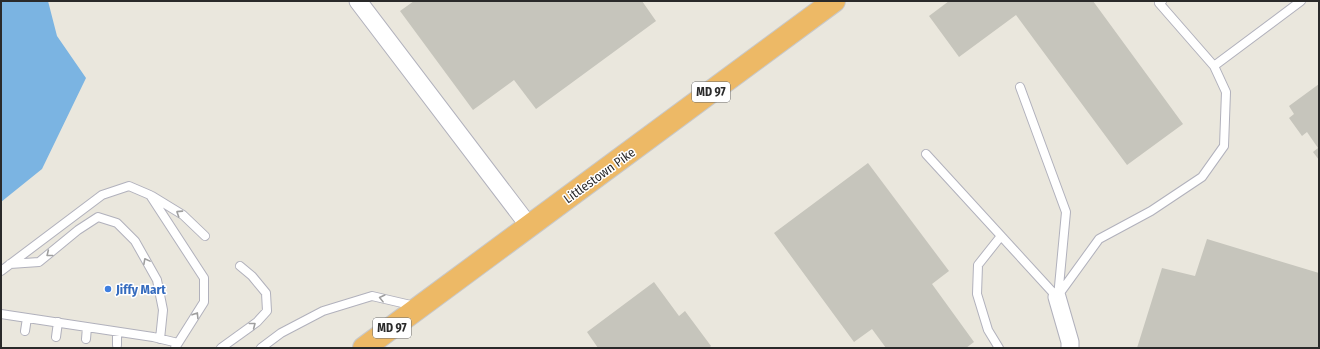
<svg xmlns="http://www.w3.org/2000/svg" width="1320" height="349" font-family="'Fira Sans Condensed',sans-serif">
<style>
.water{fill:#7bb4e2}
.building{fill:#c6c5bc}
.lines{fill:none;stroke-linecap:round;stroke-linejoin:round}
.lane-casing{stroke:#b1b1bc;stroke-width:10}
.street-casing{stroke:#b1b1bc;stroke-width:19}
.highway-casing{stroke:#c8c8c8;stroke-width:24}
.lane{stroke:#fff;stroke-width:8}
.street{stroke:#fff;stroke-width:17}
.highway{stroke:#edb966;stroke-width:22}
.oneway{stroke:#9f9f9f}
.shop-dot{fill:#3f7fe0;stroke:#fff;stroke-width:1.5}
.labels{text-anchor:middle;stroke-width:3;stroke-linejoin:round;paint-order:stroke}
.shield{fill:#fff;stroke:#6a6a6a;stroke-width:1}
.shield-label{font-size:12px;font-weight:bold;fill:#2a2a2a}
.street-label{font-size:13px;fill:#2a2a2a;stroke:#fff}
.shop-label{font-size:13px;font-weight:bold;fill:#366cbe;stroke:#fff;text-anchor:start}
</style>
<rect width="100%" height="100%" fill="#eae7dd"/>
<path class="water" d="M 1,1 L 48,1 L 57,36 L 86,78 L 42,169 L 1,202 Z"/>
<path class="building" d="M 414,1 L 610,1 L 611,2 L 613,1 L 642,1 L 656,21 L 536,109 L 514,80 L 473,110 L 400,11 Z
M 949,1 L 1093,1 L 1183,124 L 1127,165 L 1016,15 L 959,57 L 929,16 Z
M 1319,84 L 1319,160 L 1313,152 L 1318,148 L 1307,132 L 1302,136 L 1289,118 L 1294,114 L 1289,106 Z
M 868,163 L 949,271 L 932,284 L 974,342 L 966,348 L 886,348 L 872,329 L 854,342 L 774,233 Z
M 1207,239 L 1319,273 L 1319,348 L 1137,348 L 1162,268 L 1195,276 Z
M 654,282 L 679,316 L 685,311 L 711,346 L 709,348 L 598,348 L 587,332 Z"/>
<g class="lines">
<defs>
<path id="lane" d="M 1162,1 L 1159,3 L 1214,66
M 1020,87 L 1066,212 L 1058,297
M 926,154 L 1057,297
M 152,196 L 183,215 L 205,236
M 10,264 L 39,262 L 78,230 L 98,217 L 117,223 L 135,241 L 157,280 L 163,310 L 160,339
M 1,271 L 102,195 L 129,186 L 150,195 L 204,278 L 204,302 L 175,348
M 1057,297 L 1099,239 L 1151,211 L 1202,177 L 1224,146 L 1226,92 L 1214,66 L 1301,1
M 1,314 L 153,337 L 178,343
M 25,331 L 27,318
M 56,337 L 58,322
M 86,339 L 87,327
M 117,345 L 117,332
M 221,348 L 257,322 L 267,311 L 266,293 L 252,276 L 240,266
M 261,348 L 281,333 L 323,311 L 372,296 L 415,306
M 999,348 L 988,330 L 977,294 L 978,265 L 1001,236"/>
<path id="street" d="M 358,1 L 529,226
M 1057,297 L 1070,342 L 1070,348"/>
<path id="highway" d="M 364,348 L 834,1"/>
</defs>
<use href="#lane" class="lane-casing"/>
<use href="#street" class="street-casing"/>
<use href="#highway" class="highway-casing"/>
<use href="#lane" class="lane"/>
<use href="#street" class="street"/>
<use href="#highway" class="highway"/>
</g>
<defs><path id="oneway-chevron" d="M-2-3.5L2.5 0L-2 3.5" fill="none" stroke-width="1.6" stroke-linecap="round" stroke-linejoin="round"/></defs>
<g class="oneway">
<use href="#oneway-chevron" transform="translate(179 213) rotate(-147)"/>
<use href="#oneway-chevron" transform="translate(49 254) rotate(141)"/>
<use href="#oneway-chevron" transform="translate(146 261) rotate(-118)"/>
<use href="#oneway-chevron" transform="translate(382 298) rotate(-166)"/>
<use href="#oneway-chevron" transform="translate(196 315) rotate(-58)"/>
<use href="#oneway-chevron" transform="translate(253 325) rotate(-38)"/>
</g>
<circle class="shop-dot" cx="108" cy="289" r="4"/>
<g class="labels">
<g class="shield">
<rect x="692" y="82" width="38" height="20" rx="3"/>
<rect x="373" y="318" width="38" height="20" rx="3"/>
</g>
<g class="shield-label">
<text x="711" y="96">MD 97</text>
<text x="392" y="332">MD 97</text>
</g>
<g class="street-label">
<text transform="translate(599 175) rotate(-36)" y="5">Littlestown Pike</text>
</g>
<g class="shop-label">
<text x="116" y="294">Jiffy Mart</text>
</g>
</g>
<rect width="1320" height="349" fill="none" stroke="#2a2a2a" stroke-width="4"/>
</svg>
